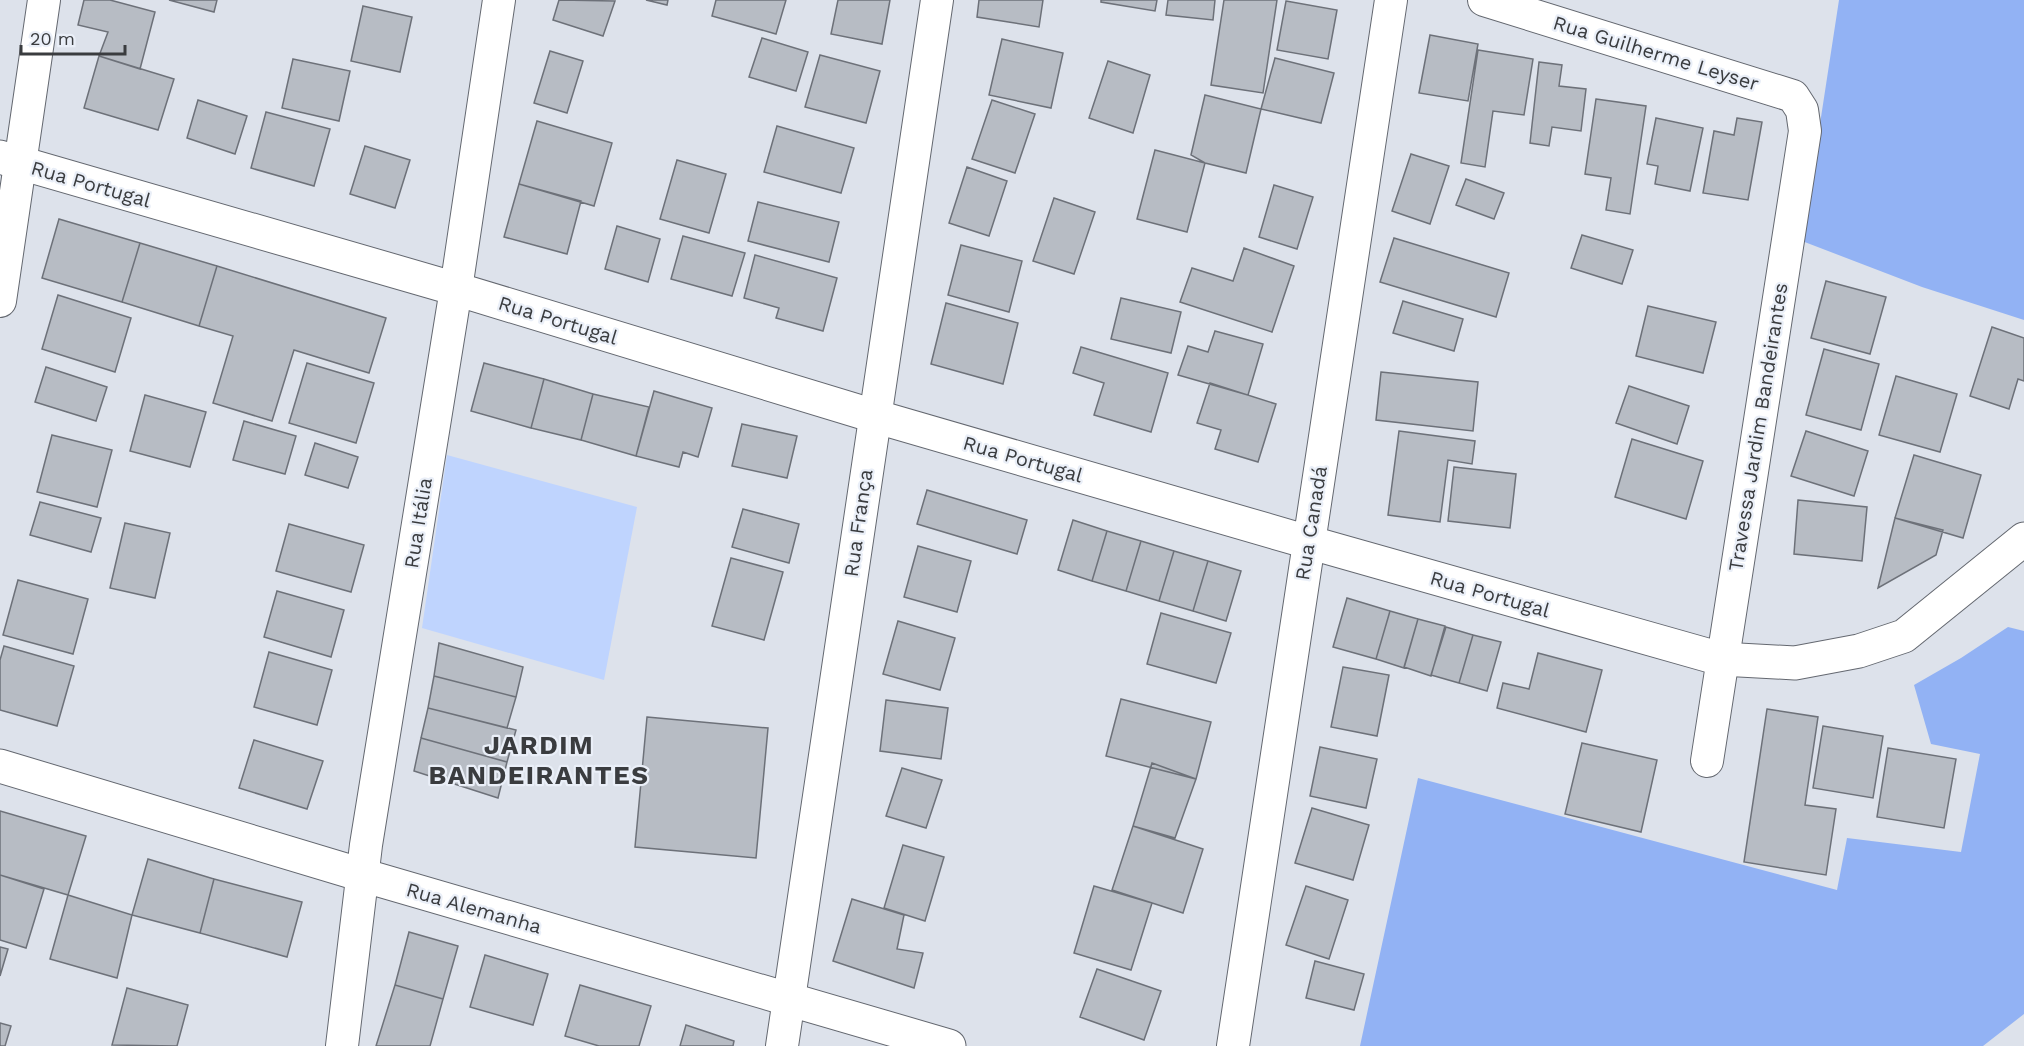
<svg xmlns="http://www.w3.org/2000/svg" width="2024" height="1046" font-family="'Work Sans',sans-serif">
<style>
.green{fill:#bfd4fe}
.forest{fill:#92b2f4}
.building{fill:#b7bcc4;stroke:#6d7179;stroke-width:1.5}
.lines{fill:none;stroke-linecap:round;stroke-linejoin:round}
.street-casing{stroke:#646870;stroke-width:34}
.secondary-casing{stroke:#646870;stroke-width:35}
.street{stroke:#fff;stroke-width:32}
.secondary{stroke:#fff;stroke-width:33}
.labels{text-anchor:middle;stroke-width:4.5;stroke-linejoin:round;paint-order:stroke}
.street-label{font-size:20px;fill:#3a3c3f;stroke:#eaeff8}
.district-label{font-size:26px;font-weight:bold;letter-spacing:1.5px;fill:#3a3c3f;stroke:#eaeff8}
</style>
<rect width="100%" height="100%" fill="#dde2eb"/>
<path class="green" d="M 447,455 L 637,507 L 604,680 L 422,628 Z"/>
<path class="forest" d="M 1839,0 L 2024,0 L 2024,320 L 1922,287 L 1802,241 Z
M 2008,627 L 2024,631 L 2024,1014 L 1983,1046 L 1360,1046 L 1418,778 L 1837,890 L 1847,838 L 1961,852 L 1980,754 L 1931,744 L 1914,685 L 1961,658 Z"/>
<path class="building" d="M 84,0 L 110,0 L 155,12 L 140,69 L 99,56 L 108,32 L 78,25 Z
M 169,0 L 217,0 L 214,12 Z
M 559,0 L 615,1 L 603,36 L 553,20 Z
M 646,0 L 668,0 L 667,5 Z
M 716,0 L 786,0 L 776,34 L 712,16 Z
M 838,0 L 890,0 L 882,44 L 831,34 Z
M 979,0 L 1043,0 L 1039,27 L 977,17 Z
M 1101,0 L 1157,0 L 1155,11 L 1101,2 Z
M 1168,0 L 1215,0 L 1213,20 L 1166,15 Z
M 1224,0 L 1277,0 L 1263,93 L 1211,85 Z
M 1286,1 L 1337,10 L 1328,59 L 1277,50 Z
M 363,6 L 412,17 L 400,72 L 351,61 Z
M 1430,35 L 1478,44 L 1468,101 L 1419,93 Z
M 762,38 L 808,52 L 796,91 L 749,77 Z
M 1002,39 L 1063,53 L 1051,108 L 989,95 Z
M 1478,50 L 1533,59 L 1524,115 L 1493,111 L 1485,167 L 1461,163 Z
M 550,51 L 583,61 L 567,113 L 534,103 Z
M 820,55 L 880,71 L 866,123 L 805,107 Z
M 99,56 L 174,79 L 158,130 L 84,108 Z
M 1275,58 L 1334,73 L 1321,123 L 1261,109 Z
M 293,59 L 350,71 L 339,121 L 282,108 Z
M 1108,61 L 1150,75 L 1133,133 L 1089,118 Z
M 1539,62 L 1562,65 L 1559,86 L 1586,89 L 1581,131 L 1552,127 L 1549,146 L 1530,143 Z
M 1205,95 L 1261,109 L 1246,173 L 1205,163 L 1191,155 Z
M 1596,99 L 1646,106 L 1630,214 L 1606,210 L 1611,178 L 1585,174 Z
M 198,100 L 247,116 L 235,154 L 187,138 Z
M 992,100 L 1035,114 L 1015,173 L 972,159 Z
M 266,112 L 330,129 L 314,186 L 251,168 Z
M 1656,118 L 1703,128 L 1690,191 L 1655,184 L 1658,166 L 1647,164 Z
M 1737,118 L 1762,122 L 1748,200 L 1703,193 L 1714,131 L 1734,135 Z
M 537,121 L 612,143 L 594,206 L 519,184 Z
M 777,126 L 854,148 L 841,193 L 764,172 Z
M 365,146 L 410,160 L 395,208 L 350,194 Z
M 1155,150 L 1205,163 L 1187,232 L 1137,219 Z
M 1411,154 L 1449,166 L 1430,224 L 1392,211 Z
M 677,160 L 726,174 L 709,233 L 660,219 Z
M 967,167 L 1007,181 L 989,236 L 949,223 Z
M 1466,179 L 1504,193 L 1494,219 L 1456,205 Z
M 519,184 L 581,201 L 567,254 L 504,237 Z
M 1274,185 L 1313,197 L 1297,249 L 1259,237 Z
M 1054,198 L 1095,212 L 1074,274 L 1033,261 Z
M 758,202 L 839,222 L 829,262 L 748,241 Z
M 59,219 L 140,243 L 122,302 L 42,278 Z
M 617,226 L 660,239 L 648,282 L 605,269 Z
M 1582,235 L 1633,250 L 1622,284 L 1571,268 Z
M 683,236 L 745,253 L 732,296 L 671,279 Z
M 1394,238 L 1509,273 L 1496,317 L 1380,282 Z
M 140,243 L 217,266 L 199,326 L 122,302 Z
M 961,245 L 1022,261 L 1009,312 L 948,295 Z
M 1244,248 L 1294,266 L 1272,332 L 1180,302 L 1192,268 L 1233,281 Z
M 755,255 L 837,278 L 823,331 L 776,318 L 779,308 L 744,298 Z
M 217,266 L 386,318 L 369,373 L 294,350 L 272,421 L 213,403 L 233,336 L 199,326 Z
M 1826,281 L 1886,297 L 1870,354 L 1811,338 Z
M 58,295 L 131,318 L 115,372 L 42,349 Z
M 1121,298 L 1181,312 L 1171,353 L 1111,339 Z
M 1403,301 L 1463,319 L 1454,351 L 1393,333 Z
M 946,303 L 1018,323 L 1003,384 L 931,364 Z
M 1648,306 L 1716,322 L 1703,373 L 1636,356 Z
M 1992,327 L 2024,338 L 2024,381 L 2018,379 L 2009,409 L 1970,396 Z
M 1215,331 L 1263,344 L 1248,395 L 1178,375 L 1188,346 L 1208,352 Z
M 1081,347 L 1168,373 L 1151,432 L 1094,415 L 1104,383 L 1073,373 Z
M 1824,349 L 1879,364 L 1861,430 L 1806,415 Z
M 307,363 L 374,383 L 356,443 L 289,423 Z
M 484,363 L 544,379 L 531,428 L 471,411 Z
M 46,367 L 107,387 L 96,421 L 35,402 Z
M 1381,372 L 1478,382 L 1473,431 L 1376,420 Z
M 1896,376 L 1957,394 L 1940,452 L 1879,435 Z
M 544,379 L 593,394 L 581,440 L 531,428 Z
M 1210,383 L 1276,404 L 1258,462 L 1215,449 L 1221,430 L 1197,423 Z
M 1629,386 L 1689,406 L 1677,444 L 1616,423 Z
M 654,391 L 712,408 L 698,457 L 683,452 L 679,467 L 636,456 Z
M 593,394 L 649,407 L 636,456 L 581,440 Z
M 145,395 L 206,412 L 190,467 L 130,451 Z
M 244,421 L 296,436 L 285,474 L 233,460 Z
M 742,424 L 797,436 L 787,478 L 732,466 Z
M 1399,431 L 1475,441 L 1472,464 L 1448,460 L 1440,522 L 1388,515 Z
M 1806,431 L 1868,451 L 1854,496 L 1791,476 Z
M 52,435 L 112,450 L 97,507 L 37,492 Z
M 1632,439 L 1703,461 L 1686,519 L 1615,497 Z
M 315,443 L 358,457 L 348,488 L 305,475 Z
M 1914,455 L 1981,475 L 1963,538 L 1895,518 Z
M 1454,467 L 1516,474 L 1510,528 L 1448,521 Z
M 927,490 L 1027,520 L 1017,554 L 917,524 Z
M 1798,500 L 1867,507 L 1862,561 L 1794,554 Z
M 40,502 L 101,518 L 91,552 L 30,535 Z
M 743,509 L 799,524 L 789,563 L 732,547 Z
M 1895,518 L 1943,530 L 1936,555 L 1878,588 Z
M 1073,520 L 1107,531 L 1092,581 L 1058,570 Z
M 125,523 L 170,533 L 155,598 L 110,588 Z
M 289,524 L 364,545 L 351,592 L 276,571 Z
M 1107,531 L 1141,541 L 1126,591 L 1092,581 Z
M 1141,541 L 1174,551 L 1159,601 L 1126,591 Z
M 918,546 L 971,561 L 957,612 L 904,597 Z
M 1174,551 L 1208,561 L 1193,611 L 1159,601 Z
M 731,558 L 783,572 L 764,640 L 712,626 Z
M 1208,561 L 1241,571 L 1226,621 L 1193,611 Z
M 18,580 L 88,599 L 73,654 L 3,635 Z
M 277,591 L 344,610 L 331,657 L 264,637 Z
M 1347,598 L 1390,611 L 1376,659 L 1333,647 Z
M 1390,611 L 1418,619 L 1404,668 L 1376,659 Z
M 1161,613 L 1231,633 L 1216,683 L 1147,664 Z
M 1418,619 L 1445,626 L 1431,676 L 1404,667 Z
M 898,621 L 955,638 L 940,690 L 883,674 Z
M 1446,627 L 1473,635 L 1459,683 L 1431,675 Z
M 1473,635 L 1501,642 L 1487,691 L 1459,683 Z
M 439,643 L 523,667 L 516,697 L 434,676 Z
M 4,646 L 74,666 L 57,726 L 0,710 L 0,660 Z
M 269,652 L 332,670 L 317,725 L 254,707 Z
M 1538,653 L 1602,670 L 1586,732 L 1497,708 L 1503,683 L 1529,689 Z
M 1343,667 L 1389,675 L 1377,736 L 1331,727 Z
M 434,676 L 516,697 L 507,728 L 428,708 Z
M 1121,699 L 1211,722 L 1196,779 L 1106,756 Z
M 886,700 L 948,708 L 941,759 L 880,751 Z
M 428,708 L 516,730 L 507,762 L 421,738 Z
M 1767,709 L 1818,717 L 1805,805 L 1836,809 L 1826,875 L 1744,862 Z
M 647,717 L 768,728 L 756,858 L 635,847 Z
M 1823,726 L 1883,736 L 1873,798 L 1813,788 Z
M 421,738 L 507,762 L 498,798 L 414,771 Z
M 254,740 L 323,761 L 307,809 L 239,788 Z
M 1582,743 L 1657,760 L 1641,832 L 1565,814 Z
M 1320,747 L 1377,759 L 1366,808 L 1310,796 Z
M 1888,748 L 1956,759 L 1944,828 L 1877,817 Z
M 1152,763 L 1196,779 L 1175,838 L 1133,826 Z
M 902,768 L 942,780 L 926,828 L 886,816 Z
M 1312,808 L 1369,825 L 1353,880 L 1295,863 Z
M 0,811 L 86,836 L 68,895 L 0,875 Z
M 1133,826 L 1203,849 L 1183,913 L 1112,890 Z
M 903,845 L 944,857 L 925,921 L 884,908 Z
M 148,859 L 214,879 L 200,933 L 132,915 Z
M 0,875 L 44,889 L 26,948 L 0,940 Z
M 214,879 L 302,902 L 287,957 L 200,933 Z
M 1094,886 L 1152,903 L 1131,970 L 1074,953 Z
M 1306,886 L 1348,900 L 1329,959 L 1286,945 Z
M 68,895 L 132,915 L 117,978 L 50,959 Z
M 852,899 L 904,915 L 897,949 L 923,953 L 914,988 L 833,961 Z
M 409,932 L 458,946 L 443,999 L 395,985 Z
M 0,947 L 8,949 L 0,976 Z
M 485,955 L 548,974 L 533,1025 L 470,1007 Z
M 1315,961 L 1364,974 L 1354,1010 L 1306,998 Z
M 1097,969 L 1161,991 L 1144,1040 L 1080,1017 Z
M 395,985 L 443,999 L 430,1046 L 376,1046 Z
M 580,985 L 651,1006 L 639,1046 L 599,1046 L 565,1036 Z
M 127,988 L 188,1005 L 177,1046 L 112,1045 Z
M 0,1023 L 11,1026 L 5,1046 L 0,1046 Z
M 686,1025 L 734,1041 L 733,1046 L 680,1046 Z"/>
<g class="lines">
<defs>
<path id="street" d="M 1484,0 L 1793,96 L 1802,110 L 1805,131 L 1707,761
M 0,301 L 44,0
M 342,1046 L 366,845 L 456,289 L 499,0
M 782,1046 L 937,0
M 1233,1046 L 1391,0"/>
<path id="secondary" d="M 0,157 L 456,289 L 874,416 L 1308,542 L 1721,659 L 1795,663 L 1859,651 L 1904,636 L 2024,539
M 0,766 L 362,875 L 949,1046"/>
</defs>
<use href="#street" class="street-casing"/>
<use href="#secondary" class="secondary-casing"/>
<use href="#street" class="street"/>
<use href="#secondary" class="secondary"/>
</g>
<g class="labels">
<g class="street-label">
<text transform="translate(1656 53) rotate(17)" y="7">Rua Guilherme Leyser</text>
<text transform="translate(91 184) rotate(16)" y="7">Rua Portugal</text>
<text transform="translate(558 320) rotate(17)" y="7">Rua Portugal</text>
<text transform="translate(1758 427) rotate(-81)" y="7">Travessa Jardim Bandeirantes</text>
<text transform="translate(1023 459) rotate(16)" y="7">Rua Portugal</text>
<text transform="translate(418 523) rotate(-81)" y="7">Rua Itália</text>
<text transform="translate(858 523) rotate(-82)" y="7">Rua França</text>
<text transform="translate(1311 523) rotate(-81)" y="7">Rua Canadá</text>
<text transform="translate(1490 594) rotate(16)" y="7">Rua Portugal</text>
<text transform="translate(474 908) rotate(16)" y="7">Rua Alemanha</text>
</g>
<g class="district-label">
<text x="539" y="754">JARDIM<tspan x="539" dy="30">BANDEIRANTES</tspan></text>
</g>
</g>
<path d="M21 45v9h104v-9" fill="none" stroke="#3a3c3f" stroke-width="3"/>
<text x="30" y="45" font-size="18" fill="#3a3c3f" stroke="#eaeff8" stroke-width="4.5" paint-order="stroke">20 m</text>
</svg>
